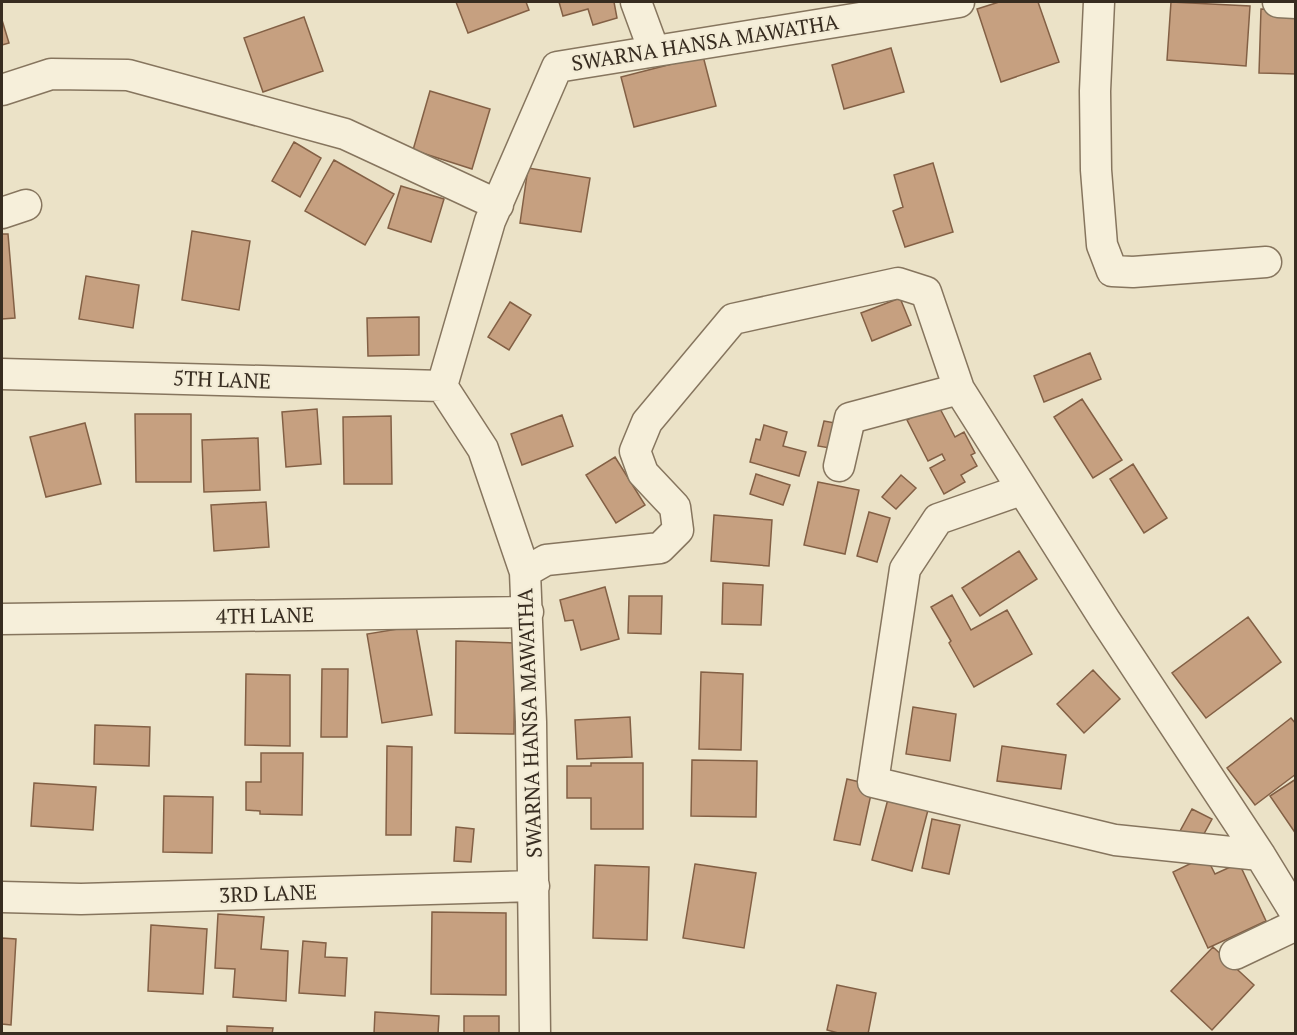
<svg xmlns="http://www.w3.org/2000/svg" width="1297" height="1035" font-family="'PT Serif',serif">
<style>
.building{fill:#c6a080;stroke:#836045;stroke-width:1.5}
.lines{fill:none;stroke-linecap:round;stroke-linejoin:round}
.street-casing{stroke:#86755e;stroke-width:33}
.street{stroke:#f6efda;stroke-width:30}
.labels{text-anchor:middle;stroke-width:4.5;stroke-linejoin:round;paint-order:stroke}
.street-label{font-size:21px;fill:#372c20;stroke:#f3ecd6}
</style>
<rect width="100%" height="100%" fill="#ebe2c7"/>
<path class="building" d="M 456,2 L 526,2 L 529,10 L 468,33 Z
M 559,2 L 614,2 L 617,18 L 593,25 L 588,9 L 563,16 Z
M 999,2 L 1038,2 L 1059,62 L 1001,82 L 977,9 Z
M 1171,2 L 1250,6 L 1246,66 L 1167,60 Z
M 1261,9 L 1296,10 L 1296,74 L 1259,73 Z
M 304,17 L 323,71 L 263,92 L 244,38 Z
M 2,20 L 9,43 L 2,45 Z
M 891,48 L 904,92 L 844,109 L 832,65 Z
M 703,56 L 716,106 L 634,127 L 621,77 Z
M 430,91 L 490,109 L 472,169 L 413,150 Z
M 294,142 L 321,158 L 300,197 L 272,181 Z
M 334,160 L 394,194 L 365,245 L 305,211 Z
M 933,163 L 953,232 L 905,247 L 893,211 L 903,207 L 894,175 Z
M 528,168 L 590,178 L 581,232 L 520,223 Z
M 401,186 L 444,199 L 431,242 L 388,228 Z
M 192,231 L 250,241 L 239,310 L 182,300 Z
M 2,234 L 8,234 L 15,318 L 2,319 Z
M 86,276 L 139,285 L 133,328 L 79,319 Z
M 900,298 L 911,325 L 872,341 L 861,313 Z
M 510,302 L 531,315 L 509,350 L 488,337 Z
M 419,317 L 419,355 L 368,356 L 367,318 Z
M 1090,353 L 1101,379 L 1044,402 L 1034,376 Z
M 1082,399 L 1122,460 L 1093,478 L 1054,417 Z
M 937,403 L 955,437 L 964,432 L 975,453 L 971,455 L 977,466 L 961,475 L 965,482 L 944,494 L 930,468 L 945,460 L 942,454 L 928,461 L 907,420 Z
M 317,409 L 321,464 L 286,467 L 282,412 Z
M 135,414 L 191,414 L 191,482 L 136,482 Z
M 562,415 L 573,446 L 522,465 L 511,434 Z
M 391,416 L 392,484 L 344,484 L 343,417 Z
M 824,421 L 846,425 L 841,450 L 818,446 Z
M 85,423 L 101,484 L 46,497 L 30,437 Z
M 764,425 L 787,432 L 783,446 L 806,452 L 799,476 L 750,462 L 756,439 L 760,440 Z
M 258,438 L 260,490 L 204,492 L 202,440 Z
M 615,457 L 645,505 L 616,523 L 586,475 Z
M 1133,464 L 1167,518 L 1144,533 L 1110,479 Z
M 756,474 L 790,485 L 783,505 L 750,494 Z
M 901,475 L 916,488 L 896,509 L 882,497 Z
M 818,482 L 859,490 L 845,554 L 804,545 Z
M 266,502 L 269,547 L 214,551 L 211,505 Z
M 869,512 L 890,518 L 877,562 L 857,556 Z
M 714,515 L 772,520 L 769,566 L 711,561 Z
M 1019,551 L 1037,579 L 980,616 L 962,588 Z
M 723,583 L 763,585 L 761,625 L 722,624 Z
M 605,587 L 619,639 L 581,650 L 573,620 L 565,621 L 560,600 Z
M 952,595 L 971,630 L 1007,610 L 1032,654 L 974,687 L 949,643 L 951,641 L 931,607 Z
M 629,596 L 662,596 L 661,634 L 628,633 Z
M 1248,617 L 1281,662 L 1206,718 L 1172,673 Z
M 416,626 L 432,715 L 382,723 L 367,634 Z
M 456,641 L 515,643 L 514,734 L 455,733 Z
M 322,669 L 348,669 L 347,737 L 321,737 Z
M 1093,670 L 1120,699 L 1084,733 L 1057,704 Z
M 701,672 L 743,674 L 741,750 L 699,749 Z
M 246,674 L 290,675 L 290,746 L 245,745 Z
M 913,707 L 956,714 L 950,761 L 906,754 Z
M 630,717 L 632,757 L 577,759 L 575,720 Z
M 1291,718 L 1296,724 L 1296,774 L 1255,805 L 1227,768 Z
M 95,725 L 150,727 L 149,766 L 94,764 Z
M 387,746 L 412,747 L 411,835 L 386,835 Z
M 1002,746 L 1066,755 L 1061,789 L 997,781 Z
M 261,753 L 303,753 L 302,815 L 260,814 L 260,811 L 246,810 L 246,782 L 261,782 Z
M 692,760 L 757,761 L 756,817 L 691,816 Z
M 591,763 L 643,763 L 643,829 L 591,829 L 591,798 L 567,798 L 567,766 L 591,766 Z
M 847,779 L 873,785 L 860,845 L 834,840 Z
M 1296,779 L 1296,834 L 1270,796 Z
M 34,783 L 96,787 L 93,830 L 31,826 Z
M 164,796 L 213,797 L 212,853 L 163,852 Z
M 888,799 L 928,810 L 912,871 L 872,860 Z
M 1192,809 L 1212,819 L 1199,843 L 1179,833 Z
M 932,819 L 960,825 L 949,874 L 922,868 Z
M 456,827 L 474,829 L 471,862 L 454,861 Z
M 1206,856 L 1215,874 L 1239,863 L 1266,921 L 1208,948 L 1173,872 Z
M 695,864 L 756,873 L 744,948 L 683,938 Z
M 595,865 L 649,867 L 647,940 L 593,938 Z
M 432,912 L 506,913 L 506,995 L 431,994 Z
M 218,914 L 264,917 L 261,949 L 288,951 L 286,1001 L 233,997 L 235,969 L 215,968 Z
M 151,925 L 207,929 L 203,994 L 148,991 Z
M 2,938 L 16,939 L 11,1025 L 2,1024 Z
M 303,941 L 326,943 L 325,957 L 347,958 L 345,996 L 299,993 Z
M 1213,947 L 1254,985 L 1212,1030 L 1171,991 Z
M 837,985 L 876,993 L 868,1034 L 842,1034 L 827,1030 Z
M 375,1012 L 439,1016 L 438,1034 L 374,1034 Z
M 464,1016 L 499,1016 L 499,1034 L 464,1034 Z
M 227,1026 L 273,1028 L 272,1034 L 227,1034 Z"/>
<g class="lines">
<defs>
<path id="street" d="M 636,2 L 654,51
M 1099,2 L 1095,91 L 1096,170 L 1102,245 L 1112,271 L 1133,272 L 1266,262
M 1278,2 L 1296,3
M 2,90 L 51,74 L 128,75 L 345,134 L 498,205
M 2,213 L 26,205
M 2,374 L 442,386
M 839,466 L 850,418 L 959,389
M 1021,490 L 938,519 L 905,569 L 873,782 L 1115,840 L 1260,855
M 525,572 L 546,560 L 660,548 L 678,530 L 675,507 L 643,473 L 635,451 L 647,422 L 733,319 L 898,283 L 926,292 L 959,389 L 1105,620 L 1260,855 L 1296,914
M 2,619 L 528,612
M 2,897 L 81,899 L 534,886
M 1235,954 L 1296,925
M 535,1034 L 531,722 L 525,572 L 483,449 L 442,386 L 490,221 L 557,67 L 959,2"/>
</defs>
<use href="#street" class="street-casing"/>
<use href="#street" class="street"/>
</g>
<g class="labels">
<g class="street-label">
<text transform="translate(705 43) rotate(-9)" y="7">SWARNA HANSA MAWATHA</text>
<text transform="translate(222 380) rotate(2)" y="7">5TH LANE</text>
<text transform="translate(265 616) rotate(-1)" y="7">4TH LANE</text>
<text transform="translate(530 723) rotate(-92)" y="7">SWARNA HANSA MAWATHA</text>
<text transform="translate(268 894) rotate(-2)" y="7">3RD LANE</text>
</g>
</g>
<rect width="1297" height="1035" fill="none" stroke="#372c20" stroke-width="6"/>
</svg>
